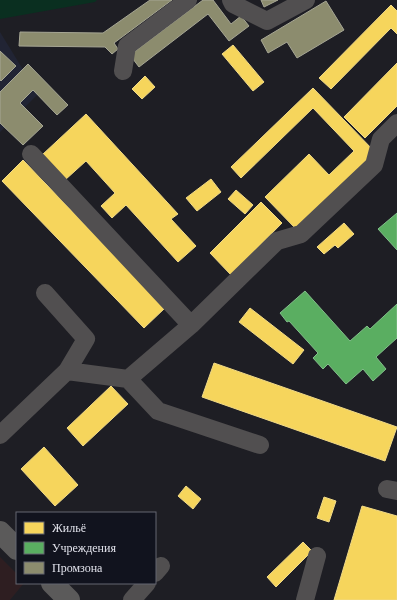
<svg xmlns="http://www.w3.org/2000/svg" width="397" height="600" font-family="Georgia,serif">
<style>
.commercial{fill:#2e1e21}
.built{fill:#212434}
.green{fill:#0a2f20}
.homes{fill:#f6d55c;stroke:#f0d987}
.public{fill:#5aae61;stroke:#82be8a}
.industry{fill:#8c8c6e;stroke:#a6a694}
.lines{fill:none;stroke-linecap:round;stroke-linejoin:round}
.minor{stroke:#514f50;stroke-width:18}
.major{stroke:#5b5a5a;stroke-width:22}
</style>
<rect width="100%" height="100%" fill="#1e1e24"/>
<path class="commercial" d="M 0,557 L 17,574 L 17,583 L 24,583 L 10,600 L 0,600 Z"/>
<path class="built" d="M 0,32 L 38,94 L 0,132 Z"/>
<path class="green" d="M 0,0 L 97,0 L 95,2 L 0,19 Z"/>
<path class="homes" d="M 391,5 L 397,11 L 397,34 L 391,28 L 331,89 L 319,78 Z
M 233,45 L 264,82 L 253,91 L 222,54 Z
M 397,63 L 397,106 L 365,138 L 344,117 Z
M 145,76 L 155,87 L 142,99 L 132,89 Z
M 313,88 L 375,152 L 296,229 L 265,197 L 309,154 L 329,175 L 354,151 L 313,108 L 241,178 L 231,167 Z
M 86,114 L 178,214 L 171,219 L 196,246 L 178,262 L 126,205 L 112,218 L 101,206 L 115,193 L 86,161 L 65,180 L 42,155 Z
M 23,160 L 165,308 L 144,328 L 2,181 Z
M 211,179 L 221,192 L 197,211 L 186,198 Z
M 236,190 L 253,205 L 245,214 L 228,199 Z
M 261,202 L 282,223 L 231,275 L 210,253 Z
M 344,223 L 354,234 L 338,248 L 335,245 L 324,254 L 317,247 Z
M 250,308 L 304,350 L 293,364 L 239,322 Z
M 214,363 L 397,427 L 385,461 L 202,397 Z
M 111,386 L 128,404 L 83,446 L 67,428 Z
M 44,447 L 78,485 L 55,506 L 21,469 Z
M 186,486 L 201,499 L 193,509 L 178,496 Z
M 324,497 L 336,501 L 329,522 L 317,518 Z
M 362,506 L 397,516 L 397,600 L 334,600 Z
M 303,542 L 312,551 L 276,587 L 267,577 Z"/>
<path class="public" d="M 397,213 L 397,250 L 378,229 Z
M 305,291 L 350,341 L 367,326 L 370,329 L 397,304 L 397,338 L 376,357 L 386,369 L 373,381 L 363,369 L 346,384 L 328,364 L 323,369 L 313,358 L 318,353 L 289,321 L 287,322 L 280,313 Z"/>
<path class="industry" d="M 150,0 L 172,0 L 114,43 L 118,49 L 112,54 L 105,47 L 19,46 L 20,32 L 103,33 Z
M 203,0 L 213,0 L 231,24 L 241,16 L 249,26 L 229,41 L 208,14 L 139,67 L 130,55 Z
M 261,0 L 278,0 L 264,7 Z
M 326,1 L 344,30 L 297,58 L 287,42 L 268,53 L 261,40 Z
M 0,51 L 16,66 L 1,81 L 0,80 Z
M 28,64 L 68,105 L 57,115 L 33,90 L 20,103 L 43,126 L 23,145 L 0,123 L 0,92 Z"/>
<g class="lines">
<path class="minor" d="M 231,0 L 233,4 L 267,21 L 306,0
M 123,71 L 127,46 L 188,0
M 31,154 L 191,325
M 45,293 L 86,339 L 67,371
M 128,379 L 158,411 L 260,445
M 0,435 L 67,371 L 128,379 L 191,325 L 277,241 L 301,234 L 374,165 L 381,139 L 397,123
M 387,489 L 397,491
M 155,573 L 161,566
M 132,600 L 147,583
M 305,600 L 317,556"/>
<path class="major" d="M 0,532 L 17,549
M 52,583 L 69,600"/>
</g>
<rect x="16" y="512" width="140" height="72" fill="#11131e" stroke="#646670"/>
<rect x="24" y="522" width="20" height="12" fill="#f6d55c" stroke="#646670"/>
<text x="52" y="532" font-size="12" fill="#e1e2eb">Жильё</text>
<rect x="24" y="542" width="20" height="12" fill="#5aae61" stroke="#646670"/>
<text x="52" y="552" font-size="12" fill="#e1e2eb">Учреждения</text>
<rect x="24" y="562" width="20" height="12" fill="#8c8c6e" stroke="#646670"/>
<text x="52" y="572" font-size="12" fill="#e1e2eb">Промзона</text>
</svg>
